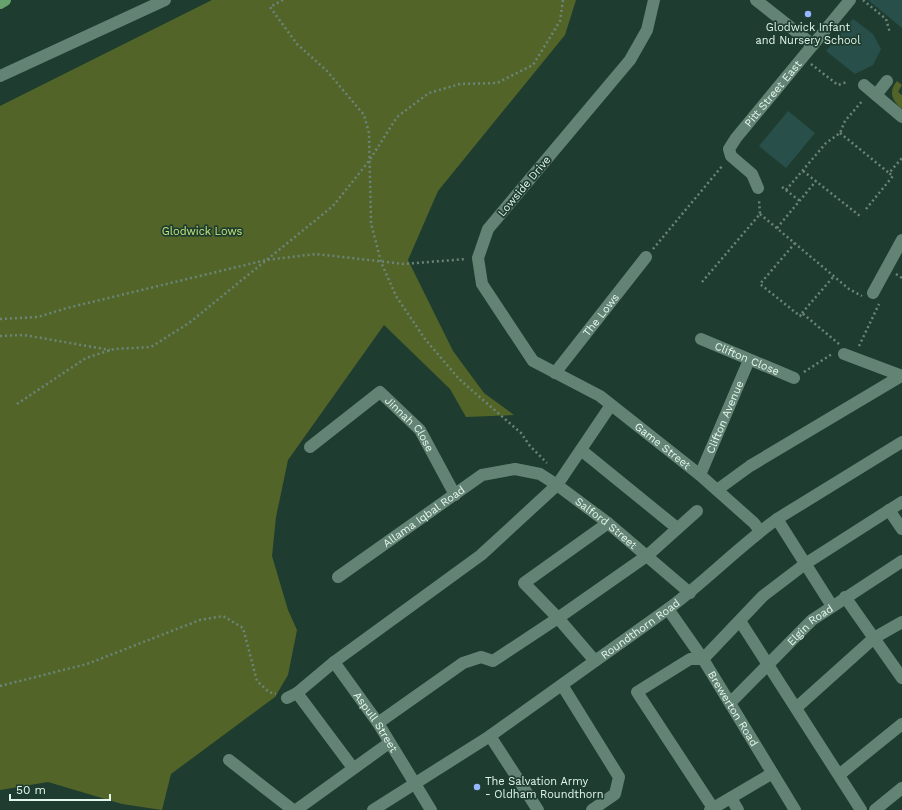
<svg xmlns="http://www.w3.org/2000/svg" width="902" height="810" font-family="'Work Sans',sans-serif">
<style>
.green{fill:#526427}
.building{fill:#284f49}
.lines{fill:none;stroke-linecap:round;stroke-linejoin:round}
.path{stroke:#6b857a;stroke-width:2.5;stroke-dasharray:2 3;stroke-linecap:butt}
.minor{stroke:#638474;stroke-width:12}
.major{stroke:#65a26c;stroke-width:12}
.poi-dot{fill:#96b6fd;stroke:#1e3d30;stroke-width:1.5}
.labels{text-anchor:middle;stroke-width:3.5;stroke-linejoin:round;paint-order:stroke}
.poi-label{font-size:11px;fill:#e4f7ed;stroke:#1e3d30}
.street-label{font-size:11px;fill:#e4f7ed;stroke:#1e3d30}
.park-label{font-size:11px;fill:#c7e97c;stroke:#1e3d30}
</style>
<rect width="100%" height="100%" fill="#1e3d30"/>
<path class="green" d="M 212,0 L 576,0 L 565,35 L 438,191 L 408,260 L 453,351 L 484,393 L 514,415 L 466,417 L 450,389 L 384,325 L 288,460 L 276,517 L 272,556 L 288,610 L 297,630 L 288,675 L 275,697 L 171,774 L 162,810 L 122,804 L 48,782 L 0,790 L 0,106 Z
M 897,81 L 902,85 L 898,92 L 902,95 L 902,109 C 892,100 888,92 897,81 Z"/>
<path class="building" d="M 868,0 L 902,0 L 902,28 Z
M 853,19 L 873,34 L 881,49 L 873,65 L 855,74 L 826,51 Z
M 788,111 L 815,133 L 786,168 L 759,146 Z"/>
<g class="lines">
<path class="path" d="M 283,0 L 270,7 L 297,44 L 327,71 L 364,115 L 369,133 L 371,223 L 381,262 L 396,296 L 425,339 L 459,379 L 521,433 L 530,446 L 547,463
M 863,0 L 886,19 L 890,33
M 811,64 L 838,85 L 847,82
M 840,133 L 889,173
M 803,171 L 860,216
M 782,187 L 800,201
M 786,190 L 826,143 L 840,133 L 845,121 L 863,100
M 866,209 L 893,176 L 889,173 L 902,158
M 760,214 L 849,289 L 862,296
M 777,228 L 816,181
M 795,243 L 760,284 L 800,316 L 802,313 L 839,344
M 653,249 L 723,165
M 896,274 L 902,278
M 702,282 L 760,214 L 759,200
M 802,313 L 834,276
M 0,319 L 38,317 L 67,308 L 266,260 L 316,254 L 404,264 L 466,259
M 0,336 L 24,335 L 110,350
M 859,346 L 879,304
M 804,372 L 832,354
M 17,404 L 86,358 L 114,349 L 151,347 L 189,323 L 333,206 L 369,161 L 397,117 L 429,93 L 460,84 L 497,83 L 533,65 L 560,21 L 563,0
M 0,686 L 87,664 L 200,620 L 223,616 L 243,628 L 257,681 L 269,692 L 276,694"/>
<g class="minor">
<path id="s1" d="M 654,0 L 647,30 L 630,60 L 488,229 L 478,258 L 482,284 L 533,361 L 600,396 L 700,475 L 754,523 L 760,531"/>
<path d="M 756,0 L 813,45"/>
<path d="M 0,76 L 165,0"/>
<path d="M 864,85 L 902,117"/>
<path d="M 876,95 L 887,81"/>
<path id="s2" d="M 758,188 L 752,174 L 731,156 L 729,149 L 736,138 L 850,0"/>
<path d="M 873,293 L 902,240"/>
<path id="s3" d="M 701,339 L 794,378"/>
<path d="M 844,354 L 902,376"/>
<path id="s4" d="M 555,373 L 646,257"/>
<path id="s5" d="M 310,447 L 380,392 L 420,430 L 455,495"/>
<path d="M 581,450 L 677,528"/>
<path id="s6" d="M 700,475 L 749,360"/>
<path d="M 717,490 L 750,466 L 901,376"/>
<path d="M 889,510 L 902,529"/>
<path d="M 777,519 L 832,606"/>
<path id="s7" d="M 338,577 L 482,475 L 515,469 L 540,474 L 557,485 L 608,523 L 690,593"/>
<path d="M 845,597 L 902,678"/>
<path id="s8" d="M 668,609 L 703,659 L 795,810"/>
<path d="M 740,621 L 861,810"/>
<path d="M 595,661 L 558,618 L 524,583 L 608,523"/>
<path id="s9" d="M 334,662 L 378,723 L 431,810"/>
<path d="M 562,685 L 619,777 L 615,794 L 592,810"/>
<path d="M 297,693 L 353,768"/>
<path d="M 287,698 L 297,693 L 334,662 L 481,555 L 557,485 L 611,405"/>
<path id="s10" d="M 730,703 L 812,620 L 902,561"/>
<path d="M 796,708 L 874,638 L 902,622"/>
<path d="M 378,723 L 463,663 L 481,657 L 493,661 L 558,618 L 648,555 L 697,511"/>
<path d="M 490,736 L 538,810"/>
<path d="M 229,760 L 293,810"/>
<path d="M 839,775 L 902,724"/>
<path d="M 731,798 L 738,810"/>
<path d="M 713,808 L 637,692 L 690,659 L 703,659 L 763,596 L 805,564 L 902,502"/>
<path d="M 296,810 L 389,743"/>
<path id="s11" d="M 373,810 L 490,736 L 668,609 C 706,581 738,547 777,519 L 902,442"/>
<path d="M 710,810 L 771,774"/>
<path d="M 875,810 L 902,788"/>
</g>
<path class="major" d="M 0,3 L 5,0"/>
</g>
<g class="poi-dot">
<circle cx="808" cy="14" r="4"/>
<circle cx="477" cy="787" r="4"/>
</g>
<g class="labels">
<g class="poi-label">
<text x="808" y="31">Glodwick Infant<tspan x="808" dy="13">and Nursery School</tspan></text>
<text x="485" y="785" text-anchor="start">The Salvation Army<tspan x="485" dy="13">- Oldham Roundthorn</tspan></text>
</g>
<g class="street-label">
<text dy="4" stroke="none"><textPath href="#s2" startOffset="121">Pitt Street East</textPath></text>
<text transform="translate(524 186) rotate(-50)" y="4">Lowside Drive</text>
<text dy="4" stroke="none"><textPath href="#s4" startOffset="74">The Lows</textPath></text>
<text dy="4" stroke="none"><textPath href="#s3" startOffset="50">Clifton Close</textPath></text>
<text dy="4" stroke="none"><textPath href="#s6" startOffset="63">Clifton Avenue</textPath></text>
<text dy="4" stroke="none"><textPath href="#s5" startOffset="133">Jinnah Close</textPath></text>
<text dy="4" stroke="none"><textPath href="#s1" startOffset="591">Game Street</textPath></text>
<text dy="4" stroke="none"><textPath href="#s7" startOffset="105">Allama Iqbal Road</textPath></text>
<text dy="4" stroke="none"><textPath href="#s7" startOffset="318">Salford Street</textPath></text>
<text dy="4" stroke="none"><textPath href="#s10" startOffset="112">Elgin Road</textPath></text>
<text dy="4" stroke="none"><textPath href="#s11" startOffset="323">Roundthorn Road</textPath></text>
<text dy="4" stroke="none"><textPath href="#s8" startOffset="119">Brewerton Road</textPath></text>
<text dy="4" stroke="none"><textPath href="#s9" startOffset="73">Aspull Street</textPath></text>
</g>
<g class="park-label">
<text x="202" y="235">Glodwick Lows</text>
</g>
</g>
<path d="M10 794v6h100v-6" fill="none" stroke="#e4f7ed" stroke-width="2"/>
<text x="16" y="794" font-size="12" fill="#e4f7ed" stroke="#1e3d30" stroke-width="3" paint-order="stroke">50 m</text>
</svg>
